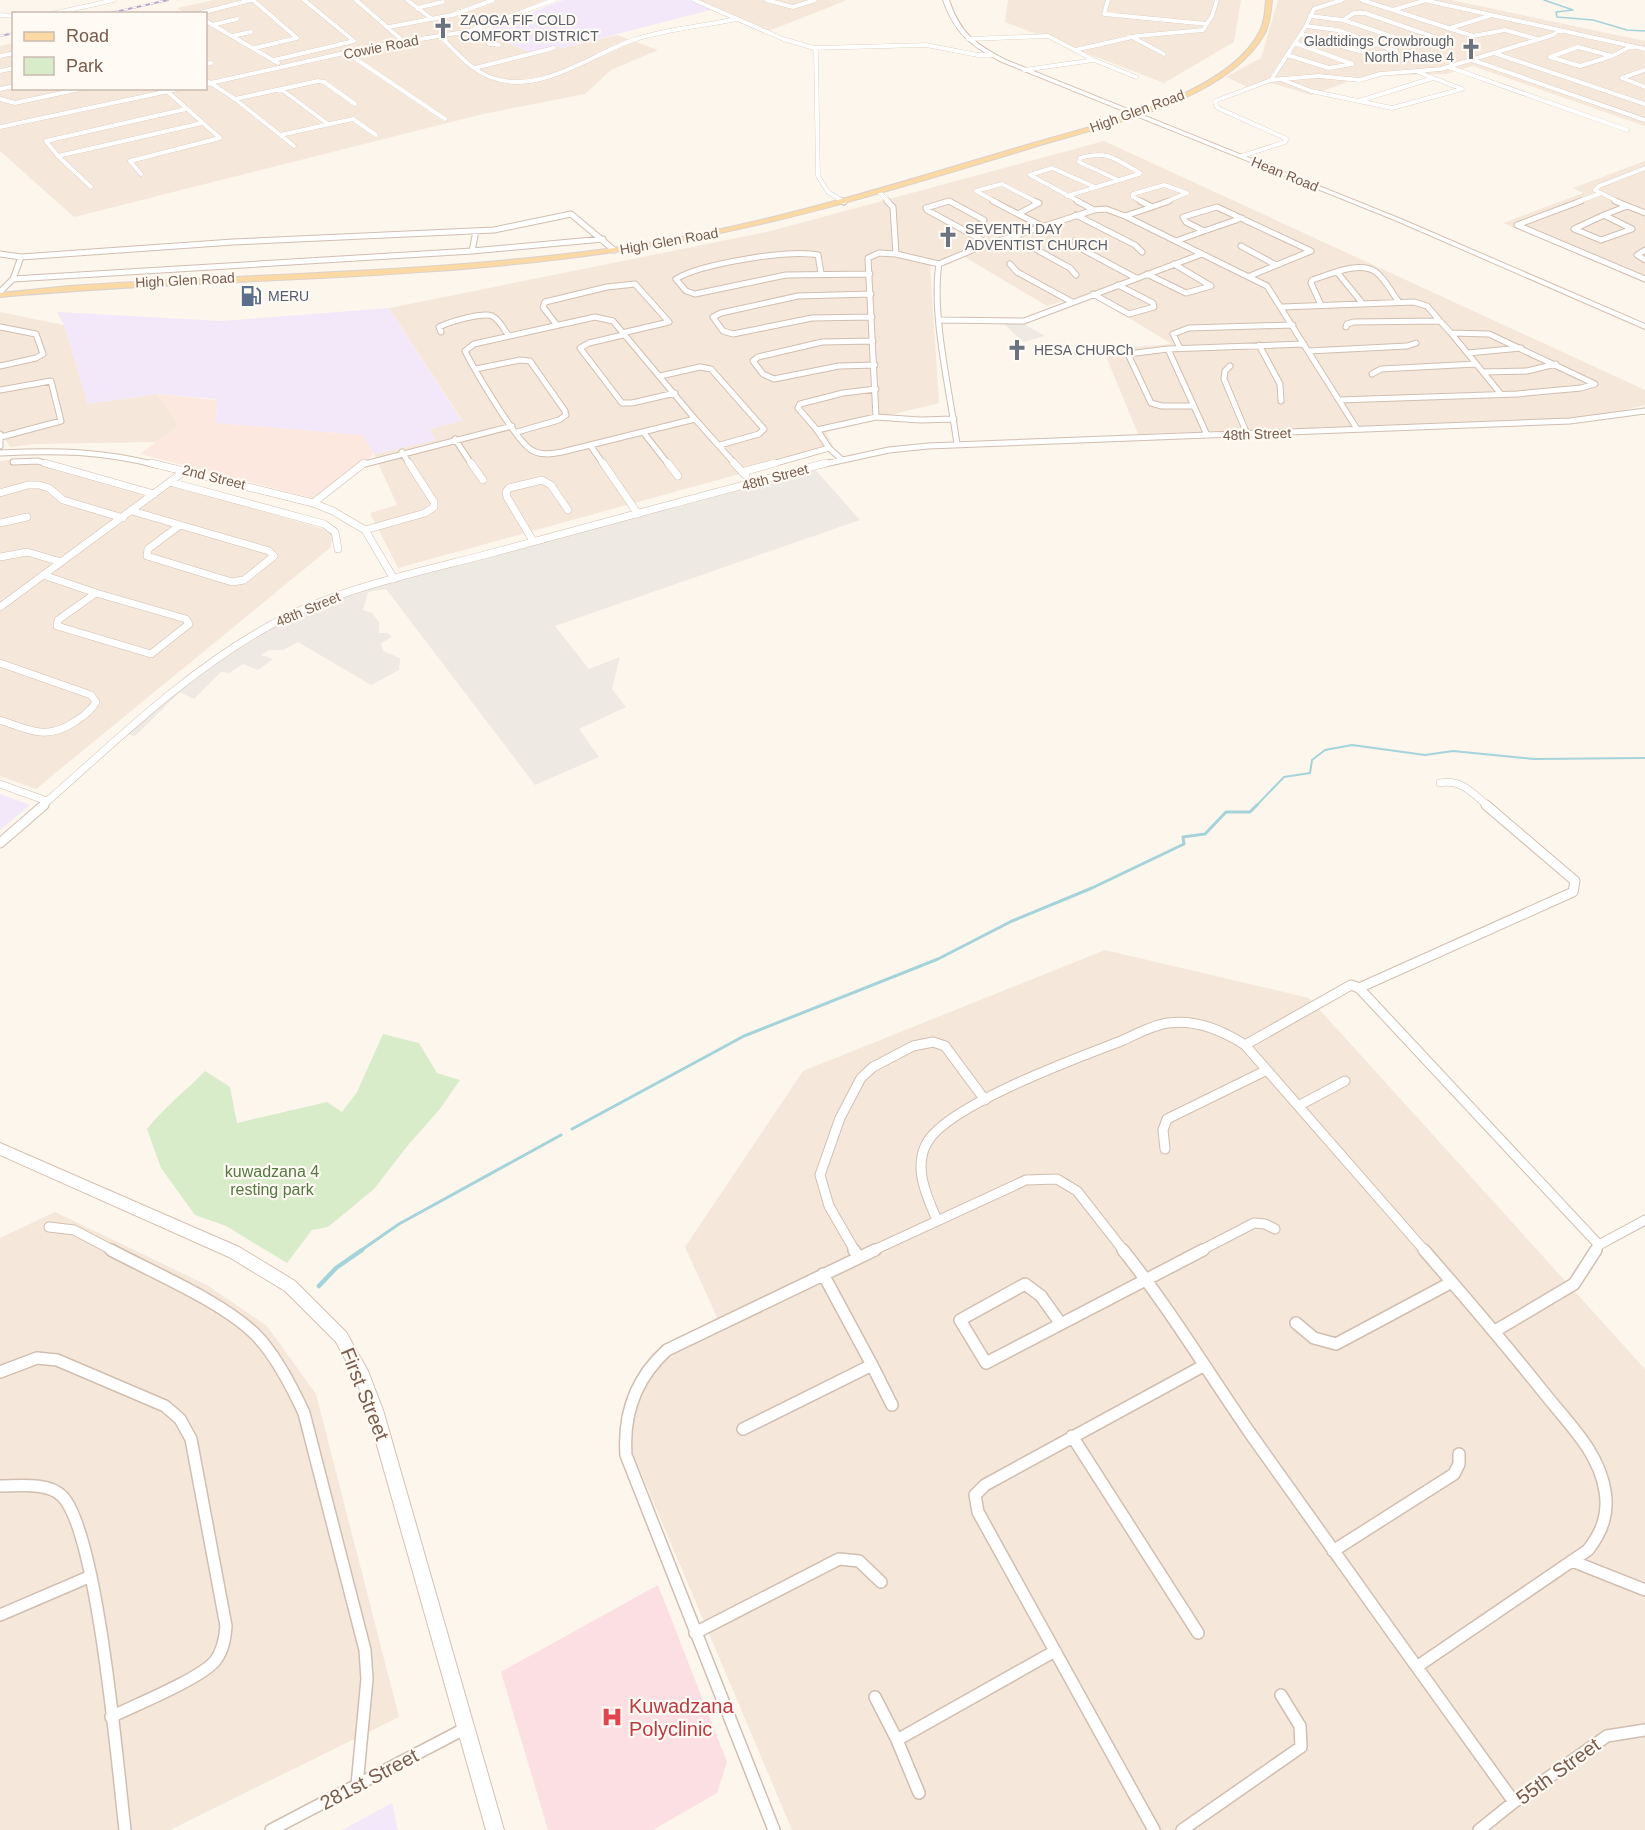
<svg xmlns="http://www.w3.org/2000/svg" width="1645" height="1830" font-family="Arial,sans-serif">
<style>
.residential{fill:#f5e8da}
.commercial{fill:#fde8e0}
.industrial{fill:#efe9e4}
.education{fill:#f3e8fa}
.medical{fill:#fbdfe3}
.green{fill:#d8ecc9}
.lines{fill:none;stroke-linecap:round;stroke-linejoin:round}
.stream-far3{stroke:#a5d3da;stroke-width:1.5}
.stream-far2{stroke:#a5d3da;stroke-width:2}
.stream-far1{stroke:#a5d3da;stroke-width:3}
.stream{stroke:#a5d3da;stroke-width:4.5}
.street-far4-casing{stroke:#d1beb0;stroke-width:4.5}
.street-far3-casing{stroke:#d1beb0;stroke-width:7}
.street-far2-casing{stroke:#d1beb0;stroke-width:8}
.street-far1-casing{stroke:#d1beb0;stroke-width:11}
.street-casing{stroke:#d1beb0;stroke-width:14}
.secondary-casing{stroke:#d6c0b0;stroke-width:2}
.primary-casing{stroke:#dad1cd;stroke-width:2}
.street-far4{stroke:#fff;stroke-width:4}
.street-far3{stroke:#fff;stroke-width:5}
.street-far2{stroke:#fff;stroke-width:7}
.street-far1{stroke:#fff;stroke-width:9}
.street{stroke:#fff;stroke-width:11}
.secondary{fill:#fff;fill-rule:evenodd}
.primary{fill:#fbd9a5;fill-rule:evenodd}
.rail-casing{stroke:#b9a8c9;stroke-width:2}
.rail{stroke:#fffaf3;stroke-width:1.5;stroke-dasharray:4.5;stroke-linecap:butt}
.labels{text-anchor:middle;stroke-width:4.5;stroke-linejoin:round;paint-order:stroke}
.far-worship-label{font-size:14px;fill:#5b616d;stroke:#fffaf3;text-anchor:start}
.far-street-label{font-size:14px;fill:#7a5c4d;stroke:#fffaf3}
.far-service-label{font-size:14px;fill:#4e5e75;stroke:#fffaf3;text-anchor:start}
.park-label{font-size:16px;fill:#537a41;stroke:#fffaf3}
.near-street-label{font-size:20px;fill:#7a5c4d;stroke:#fffaf3}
.near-health-label{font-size:20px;fill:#be3a42;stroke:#fffaf3;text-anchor:start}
</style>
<rect width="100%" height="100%" fill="#fdf6ec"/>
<path class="residential" d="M 214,0 L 545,0 L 471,29 L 533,53 L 555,46 L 563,48 L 617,35 L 658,50 L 611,70 L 585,94 L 483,114 L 74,217 L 0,151 L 0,46 L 13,43 L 14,88 L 206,88 L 206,14 L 185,13 L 177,8 Z
M 691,0 L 847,0 L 769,31 Z
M 1008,0 L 1241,0 L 1234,42 L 1164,83 L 1005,22 Z
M 1278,0 L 1451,0 L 1645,41 L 1645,126 L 1473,66 L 1447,74 L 1364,76 L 1311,95 L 1271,83 L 1252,89 L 1226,77 L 1261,58 Z
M 1104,141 L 1645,390 L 1645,405 L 1604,415 L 1554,420 L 1138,434 L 1103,349 L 1172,344 L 1089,294 L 1047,306 L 963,256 L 930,265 L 939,403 L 825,431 L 834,448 L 398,568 L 370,513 L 397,505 L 374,454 L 435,440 L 428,430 L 462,420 L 389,308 L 767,232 Z
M 1645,161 L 1645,283 L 1503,223 L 1583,193 L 1573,188 Z
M 0,312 L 64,325 L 88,404 L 157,394 L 179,425 L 156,442 L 36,444 L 10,447 L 0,431 Z
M 16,459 L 149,497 L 167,484 L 334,532 L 330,548 L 36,789 L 0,776 L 0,461 Z
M 1105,950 L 1309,998 L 1645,1369 L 1645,1830 L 792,1830 L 623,1430 L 649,1361 L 721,1326 L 685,1247 L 803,1071 Z
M 55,1212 L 207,1285 L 267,1326 L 316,1394 L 399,1717 L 170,1830 L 0,1830 L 0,1238 Z"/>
<path class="commercial" d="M 157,394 L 217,400 L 216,423 L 363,435 L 374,454 L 320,500 L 140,454 L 179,425 Z"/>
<path class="industrial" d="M 1022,323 L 1045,336 L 1023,342 L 1004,324 Z
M 814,468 L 860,520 L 555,626 L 589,669 L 620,657 L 612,689 L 626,707 L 579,729 L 599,757 L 535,785 L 386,589 L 368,592 L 363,610 L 372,613 L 379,622 L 379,633 L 388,633 L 392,637 L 381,643 L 383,651 L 400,658 L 399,670 L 371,685 L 298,642 L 283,650 L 269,650 L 261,655 L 273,659 L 258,670 L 243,664 L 229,673 L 221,672 L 194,699 L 180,692 L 135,736 L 126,734 L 245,638 L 340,596 Z"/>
<path class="education" d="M 563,0 L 691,0 L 714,9 L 563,48 L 555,46 L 533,53 L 481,32 Z
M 389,308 L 462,421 L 430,429 L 436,440 L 374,454 L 363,435 L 216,423 L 217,399 L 157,394 L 88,404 L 64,325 L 57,312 L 222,321 Z
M 0,794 L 30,805 L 0,830 Z
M 392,1803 L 398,1830 L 342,1830 Z"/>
<path class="medical" d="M 658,1585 L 727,1762 L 717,1793 L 653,1830 L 548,1830 L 501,1672 Z"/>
<path class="green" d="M 383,1034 L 419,1043 L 437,1073 L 460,1080 L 440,1109 L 409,1144 L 374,1189 L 328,1227 L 312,1230 L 287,1263 L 226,1226 L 195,1215 L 161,1168 L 147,1129 C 164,1107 186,1091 205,1071 L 230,1087 L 237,1123 L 327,1102 L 342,1112 L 357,1092 Z"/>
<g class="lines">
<path class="stream-far3" d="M 1544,0 L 1573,10 L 1556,12 L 1557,17 L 1593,20 L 1627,30 L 1645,31"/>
<path class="stream-far2" d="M 1256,806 L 1284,777 L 1310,773 L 1312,760 L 1325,750 L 1352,745 L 1425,755 L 1453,751 L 1534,759 L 1645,758"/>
<path class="stream-far1" d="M 572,1129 L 744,1036 L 938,959 L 1012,921 L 1092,888 L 1184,844 L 1183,837 L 1205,834 L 1226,812 L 1250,812 L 1257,805
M 360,1251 L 399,1224 L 561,1135"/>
<path class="stream" d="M 319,1286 L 336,1268 L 362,1250"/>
<defs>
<path id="street-far4" d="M 253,0 L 297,38 L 255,48
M 356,0 L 403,41
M 407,0 L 432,19
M 694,0 L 783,39 L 814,48 L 816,52 L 818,176 L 828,192 L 844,202
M 766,0 L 793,7 L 815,0
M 1108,0 L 1104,14 L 1207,24
M 1362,0 L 1473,36 L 1505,30 L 1537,39
M 1424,0 L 1645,49
M 417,8 L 443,2
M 1393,10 L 1426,0
M 1354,13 L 1365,13 L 1437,38 L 1418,45 L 1343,20 Z
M 51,14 L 114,0
M 196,14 L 251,0
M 0,15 L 14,16
M 1310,16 L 1343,20
M 206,21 L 278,63
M 212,25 L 237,19
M 389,27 L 452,15 L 493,0
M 1450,28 L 1492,15
M 470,31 L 490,44 L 499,45
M 1301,34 C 1333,41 1362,59 1396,51 L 1337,30 L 1306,26
M 232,36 L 251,32
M 440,36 C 455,51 470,69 490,77 C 539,96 588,56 633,40 C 666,29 703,26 737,19
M 1132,37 L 1164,54
M 968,39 L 1048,36 L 1094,60 L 1136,77
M 1578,47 L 1612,56 L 1580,66 L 1550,57 Z
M 814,48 L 926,45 L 978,55 L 992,55
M 1075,50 L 1137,36 L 1203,30 L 1212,16 L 1217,0
M 347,53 L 445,119
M 1494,53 L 1645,104
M 1287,55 L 1329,68 L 1352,64 L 1295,43
M 0,56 L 14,53
M 1612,56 L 1632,46
M 274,60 L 354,41 L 304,0
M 1472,60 L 1645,120
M 206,64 L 211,63
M 1449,67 L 1627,130
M 475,68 L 554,48
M 1024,70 L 1094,60
M 1645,70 L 1622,78 L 1645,87
M 0,71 L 14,68
M 1271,80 L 1318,76 L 1360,80 L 1380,74 L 1441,69 L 1553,35 L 1559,30
M 1283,80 L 1311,91 L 1392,108 L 1462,89 L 1418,72
M 209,82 L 235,99 L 294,146
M 206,84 L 371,47 L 470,31 L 554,0
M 0,89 L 14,86
M 281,89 L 328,124
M 168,92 L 220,138
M 0,99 L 15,103 L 85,88
M 235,99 L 318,81 L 324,82 L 355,104
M 1359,101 L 1433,78
M 0,127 L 183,88
M 280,135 L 353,119 L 376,135
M 58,156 L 202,123
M 1242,156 L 1285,142 L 1287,139 L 1220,109 L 1216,106 L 1215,101 L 1271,80 L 1306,26 L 1314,9 L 1342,0
M 141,174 L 130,161 L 220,138
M 91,187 L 58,156 L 46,141 L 186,109
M 879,192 L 889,202
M 1067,196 L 1139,174 L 1140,173 C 1115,159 1109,150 1080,158 L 1079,162 L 1118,180
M 945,202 L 951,202
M 996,202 L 976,191 L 1002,184 L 1037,202
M 1080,202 L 1030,175 L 1052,168 L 1095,187
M 1143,202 L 1133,197 L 1133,194 L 1164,185 L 1187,193 L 1165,202
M 1577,202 L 1599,194
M 1619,202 L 1595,190 L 1599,186 L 1645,168"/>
<path id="street-far3" d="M 842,201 L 844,202
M 887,201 L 893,207 L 896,254 L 939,264
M 993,201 L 1018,214
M 1077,201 L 1094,210
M 1140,201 L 1152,207
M 1581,201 L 1517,225 L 1645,279
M 1615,201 L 1645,213
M 1152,207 L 1169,201
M 1018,214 L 1042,226
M 1018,214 L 1039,203 L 1034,201
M 1076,215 L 1135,245 L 1142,252
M 1604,215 L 1632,229 L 1601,240 L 1574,229 Z
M 1604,215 L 1627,206
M 1125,216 L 1152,207
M 964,230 L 983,223 L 984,220 L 949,201 L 926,208 L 927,210 L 989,244
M 1204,231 L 1242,218
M 1012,236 L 1070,268 L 1076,275
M 1075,241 L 1080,248 L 1136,278
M 1176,241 L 1204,231 L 1186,222 L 1183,217 L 1217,207 L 1311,251 L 1250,276
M 1241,246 L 1276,265
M 1645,250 L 1637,255 L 1645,260
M 472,251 L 476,231
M 0,254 L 21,257 L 233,242 L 494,230 L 571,214 L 614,250
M 1010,264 L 1017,272 L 1072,302
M 1337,272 L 1363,304
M 821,273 L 818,255 C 790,249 700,264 676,279 L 686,291 L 695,294 L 786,275 L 870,274
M 1147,274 L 1186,293 L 1211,286 L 1174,264
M 13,279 L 472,251 L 603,239
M 0,292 L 13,279 L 21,257
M 871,294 L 798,296 L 721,313 L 713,317 L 723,331 L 733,334 L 812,318 L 872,317
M 1093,294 L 1129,314 L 1154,307 L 1153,303 L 1118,285
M 1321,305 L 1311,283 L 1312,280 C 1329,275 1359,260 1376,272 C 1385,279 1392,293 1399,302
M 1282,307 L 1414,302 L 1427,306 L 1440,321
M 595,317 L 613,321 L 695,419 L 562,452 C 552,454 539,456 530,449 C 514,437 475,371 465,351 L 474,344 Z
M 941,320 L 1024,321 L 1202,254
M 556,324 L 543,307 L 545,302 L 607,287 L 635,284 L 669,322 L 622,333
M 0,327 L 36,334 L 43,354 L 36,358 L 0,366
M 1346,327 L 1347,324 L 1354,322 L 1440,321 L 1451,333
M 441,332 L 439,327 C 449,322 482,312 492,316 C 499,319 504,329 508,335
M 623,335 L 589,343 L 580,348 L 622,403 L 632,403 L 675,393
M 873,341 L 822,342 L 758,357 L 753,361 L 763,374 L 774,379 L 839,366 L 875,365
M 1259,345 L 1280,384 L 1281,401
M 1180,348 L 1173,334 L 1189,328 L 1293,325
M 1168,349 L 1128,354 L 1151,403 L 1162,406 L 1194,406
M 1309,351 L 1407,346 L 1416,343
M 1468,353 L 1521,348
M 1230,366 L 1225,371 L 1224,379 L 1247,434
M 476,369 L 520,360 L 530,361 L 565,411 L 566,415 L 559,420 L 517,432
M 1483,372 L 1527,371 L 1556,364
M 1372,374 L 1381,369 L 1476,364
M 660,376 L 700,367 L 711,369 L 764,429 L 759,434 L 720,445
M 0,390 L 51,381 L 61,421 L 1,437
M 1339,400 L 1517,394 L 1581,388 L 1595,384 L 1489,334 L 1451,333 L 1500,393
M 876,417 L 868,258 L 879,253 L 896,254
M 695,419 L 736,465
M 817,430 L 798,408 L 800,404 L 843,393 L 876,389
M 643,432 L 669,465
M 0,434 L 0,446
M 1207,435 L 1168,349 L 1304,344
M 455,439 L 472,465
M 957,444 C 950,392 931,314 939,264 L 977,248 L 1094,210 L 1106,209 L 1125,216 L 1267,286 L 1357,429
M 590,445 L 604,465
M 402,452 L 410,465
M 0,453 C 57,450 101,451 157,465
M 841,459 L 829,448 L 817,430 L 876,417 L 920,420 L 954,419
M 13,462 L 38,461 L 50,465
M 361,465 L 512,426
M 769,465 L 829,448
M 820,465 L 889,450 L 928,446 L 1570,421 L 1645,411"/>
<path id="street-far2" d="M 45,463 L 154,494
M 151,463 L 313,503 L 333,511 L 365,530 L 394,579
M 471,463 L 483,480
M 603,463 L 638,514
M 668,463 L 678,476
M 734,463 L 746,476
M 742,472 L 775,463
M 170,482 L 324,524 L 335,532 L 338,549
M 0,493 L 28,485 L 39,485 L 49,488 L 63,500 L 123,518
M 313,503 L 364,463
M 132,511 L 180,525
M 0,523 L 27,517
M 180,525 L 269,551 L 274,556 L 244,580 L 232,582 L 147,556 L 148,549 Z
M 365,530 L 425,513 L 434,507 L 434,502 L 409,463
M 533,541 L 507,497 L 506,492 L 509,488 L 542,480 L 551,485 L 568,510
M 0,557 L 27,552 L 61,562
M 43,575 L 96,593
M 96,593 L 186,619 L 189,624 L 151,654 L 57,626 L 58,620 Z
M 0,607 L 186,470
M 0,663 L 91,695 L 96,702 C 91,711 84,716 76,721 C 47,741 29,730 0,720
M 1440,783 C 1462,779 1472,793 1488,806
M 0,784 L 47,801
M 42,806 C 114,743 184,673 269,626 C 336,589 415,573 488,554 C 601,523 713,493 826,463"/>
<path id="street-far1" d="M 0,843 L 44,805
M 1359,988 L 1573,892 L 1575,881 L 1486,805
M 1245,1045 L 1351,985 L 1359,988 L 1599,1245
M 1298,1106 L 1345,1081
M 1165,1149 L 1163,1130 L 1167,1119 L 1267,1070
M 937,1220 C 927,1197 912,1166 928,1141 C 951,1104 1077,1058 1121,1041 C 1135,1035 1152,1025 1168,1023 C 1196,1019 1222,1030 1245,1045 L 1425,1251
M 49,1227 L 74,1230 L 114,1251
M 855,1251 L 829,1206 L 820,1175 L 840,1118 L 861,1078 L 873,1067 L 913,1046 L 933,1042 L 945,1046 L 985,1100
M 872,1251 L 1026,1180 L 1057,1179 L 1077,1191 L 1124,1251
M 1200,1251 L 1254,1223 L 1265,1224 L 1275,1229
M 1595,1251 L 1599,1245 L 1645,1220"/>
<path id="street" d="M 111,1250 C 154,1273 221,1301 255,1334 C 275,1354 292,1387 304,1413 L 365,1650 L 367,1679 L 357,1785
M 854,1250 L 858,1257
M 1123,1250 C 1170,1309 1209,1374 1252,1436 C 1339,1559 1426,1680 1514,1802
M 1296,1323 L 1314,1338 L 1336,1344 L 1452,1282
M 1061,1324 L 1041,1296 L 1025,1284 L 960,1320 L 986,1363 L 1203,1250
M 1495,1331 L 1574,1284 L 1596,1250
M 872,1365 L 892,1405
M 0,1372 L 37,1358 L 57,1360 L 165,1406 L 180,1419 L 191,1439 L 226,1626 C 225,1639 223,1651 215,1661 C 200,1679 135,1705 111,1717
M 743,1429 L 872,1365 L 823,1274
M 1072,1436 L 1198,1633
M 0,1486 C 18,1486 48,1482 62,1496 C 98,1532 118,1770 125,1830
M 1333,1551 L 1454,1474 L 1459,1464 L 1459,1454
M 1572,1561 L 1645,1590
M 0,1615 L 91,1576
M 695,1633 L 839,1559 L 859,1561 L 881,1582
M 1418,1666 L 1588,1550 C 1602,1532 1609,1514 1605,1491 C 1599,1452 1568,1423 1545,1394 C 1506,1345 1465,1297 1424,1250
M 875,1697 L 897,1740 L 919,1793
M 897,1740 L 1055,1651
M 271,1830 L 466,1728
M 774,1830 L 626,1455 C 623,1413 636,1378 667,1350 L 875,1250
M 1154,1830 L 978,1512 L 975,1495 L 985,1485 L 1203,1366
M 1182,1830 L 1301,1747 L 1300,1726 L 1281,1695
M 1479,1830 L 1514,1802 L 1607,1736 L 1645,1730"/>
<path id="secondary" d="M 943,0 L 949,0 C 960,33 975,44 1006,60 L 1401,219 L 1645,324 L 1645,329 L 1397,221 L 1002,62 C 971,46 955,34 943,0 Z
M 0,1143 L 239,1247 L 295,1281 L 346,1332 L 368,1371 L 383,1410 L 504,1830 L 486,1830 L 367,1410 L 356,1379 L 336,1342 L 285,1291 L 229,1257 L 0,1155 Z"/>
<path id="primary" d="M 1266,0 L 1272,0 C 1271,11 1270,23 1265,33 C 1228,101 1103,126 1034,147 C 893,190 761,231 614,252 C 411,282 204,278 0,297 L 0,293 L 69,286 C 260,273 452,273 641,244 C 775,223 901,182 1030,144 C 1096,124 1227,97 1260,31 C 1265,22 1265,10 1266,0 Z"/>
</defs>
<use href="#street-far4" class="street-far4-casing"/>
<use href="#street-far3" class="street-far3-casing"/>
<use href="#street-far2" class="street-far2-casing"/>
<use href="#street-far1" class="street-far1-casing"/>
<use href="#street" class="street-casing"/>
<use href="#secondary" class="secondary-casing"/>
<use href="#primary" class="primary-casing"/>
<use href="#street-far4" class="street-far4"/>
<use href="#street-far3" class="street-far3"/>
<use href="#street-far2" class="street-far2"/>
<use href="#street-far1" class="street-far1"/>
<use href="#street" class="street"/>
<use href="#secondary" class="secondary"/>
<use href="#primary" class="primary"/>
<defs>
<path id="rail" d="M 106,14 L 168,0
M 0,36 L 14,33"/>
</defs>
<use href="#rail" class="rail-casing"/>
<use href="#rail" class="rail"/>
</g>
<defs>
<symbol id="church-bare" viewBox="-9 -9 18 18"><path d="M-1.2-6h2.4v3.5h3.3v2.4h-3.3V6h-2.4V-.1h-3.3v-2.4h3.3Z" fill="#6b7280" stroke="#fffaf3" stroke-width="2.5" paint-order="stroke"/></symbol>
<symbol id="fuel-bare" viewBox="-9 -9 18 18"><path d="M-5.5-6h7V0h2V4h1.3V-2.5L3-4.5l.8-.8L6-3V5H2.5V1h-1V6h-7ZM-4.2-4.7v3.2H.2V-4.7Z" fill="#5c6f8a" stroke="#fffaf3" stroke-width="2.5" paint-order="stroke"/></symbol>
<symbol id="hospital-bare" viewBox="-9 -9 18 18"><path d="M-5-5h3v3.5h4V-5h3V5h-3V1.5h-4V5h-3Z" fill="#e0444e" stroke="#fffaf3" stroke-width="2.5" paint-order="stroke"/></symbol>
</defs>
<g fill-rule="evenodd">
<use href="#church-bare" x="428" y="13" width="30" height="30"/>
<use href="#church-bare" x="1456" y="34" width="30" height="30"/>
<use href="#church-bare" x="933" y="222" width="30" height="30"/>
<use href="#fuel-bare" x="236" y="281" width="30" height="30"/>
<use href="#church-bare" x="1002" y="335" width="30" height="30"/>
<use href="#hospital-bare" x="597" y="1702" width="30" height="30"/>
</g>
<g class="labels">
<g class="far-worship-label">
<text x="460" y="25">ZAOGA FIF COLD<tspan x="460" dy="16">COMFORT DISTRICT</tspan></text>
<text x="1454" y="46" text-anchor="end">Gladtidings Crowbrough<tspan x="1454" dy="16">North Phase 4</tspan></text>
<text x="965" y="234">SEVENTH DAY<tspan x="965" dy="16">ADVENTIST CHURCH</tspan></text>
<text x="1034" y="355">HESA CHURCh</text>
</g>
<g class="far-street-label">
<text transform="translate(381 47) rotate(-11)" y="5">Cowie Road</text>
<text transform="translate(1137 111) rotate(-20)" y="5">High Glen Road</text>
<text transform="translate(1285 174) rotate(22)" y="5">Hean Road</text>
<text transform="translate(669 241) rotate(-10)" y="5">High Glen Road</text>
<text transform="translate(185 280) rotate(-3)" y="5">High Glen Road</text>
<text transform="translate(1257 434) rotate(-2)" y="5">48th Street</text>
<text transform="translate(214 477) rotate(14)" y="5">2nd Street</text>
<text transform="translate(775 477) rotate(-15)" y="5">48th Street</text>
<text transform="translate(308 609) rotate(-23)" y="5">48th Street</text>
</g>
<g class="far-service-label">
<text x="268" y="301">MERU</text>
</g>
<g class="park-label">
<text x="272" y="1177">kuwadzana 4<tspan x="272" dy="18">resting park</tspan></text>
</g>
<g class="near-street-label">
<text transform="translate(365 1394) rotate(68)" y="7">First Street</text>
<text transform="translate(1558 1771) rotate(-36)" y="7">55th Street</text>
<text transform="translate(369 1779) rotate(-28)" y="7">281st Street</text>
</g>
<g class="near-health-label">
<text x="629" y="1713">Kuwadzana<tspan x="629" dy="23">Polyclinic</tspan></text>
</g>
</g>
<rect x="12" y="12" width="195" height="78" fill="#fffaf3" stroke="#cabbb1" stroke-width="1.5"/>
<rect x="24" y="32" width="30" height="9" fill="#fbd9a5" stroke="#cabbb1" stroke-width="1.5"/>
<text x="66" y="42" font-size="18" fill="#7a5c4d">Road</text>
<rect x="24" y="57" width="30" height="18" fill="#d8ecc9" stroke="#cabbb1" stroke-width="1.5"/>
<text x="66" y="72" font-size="18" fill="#7a5c4d">Park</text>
</svg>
